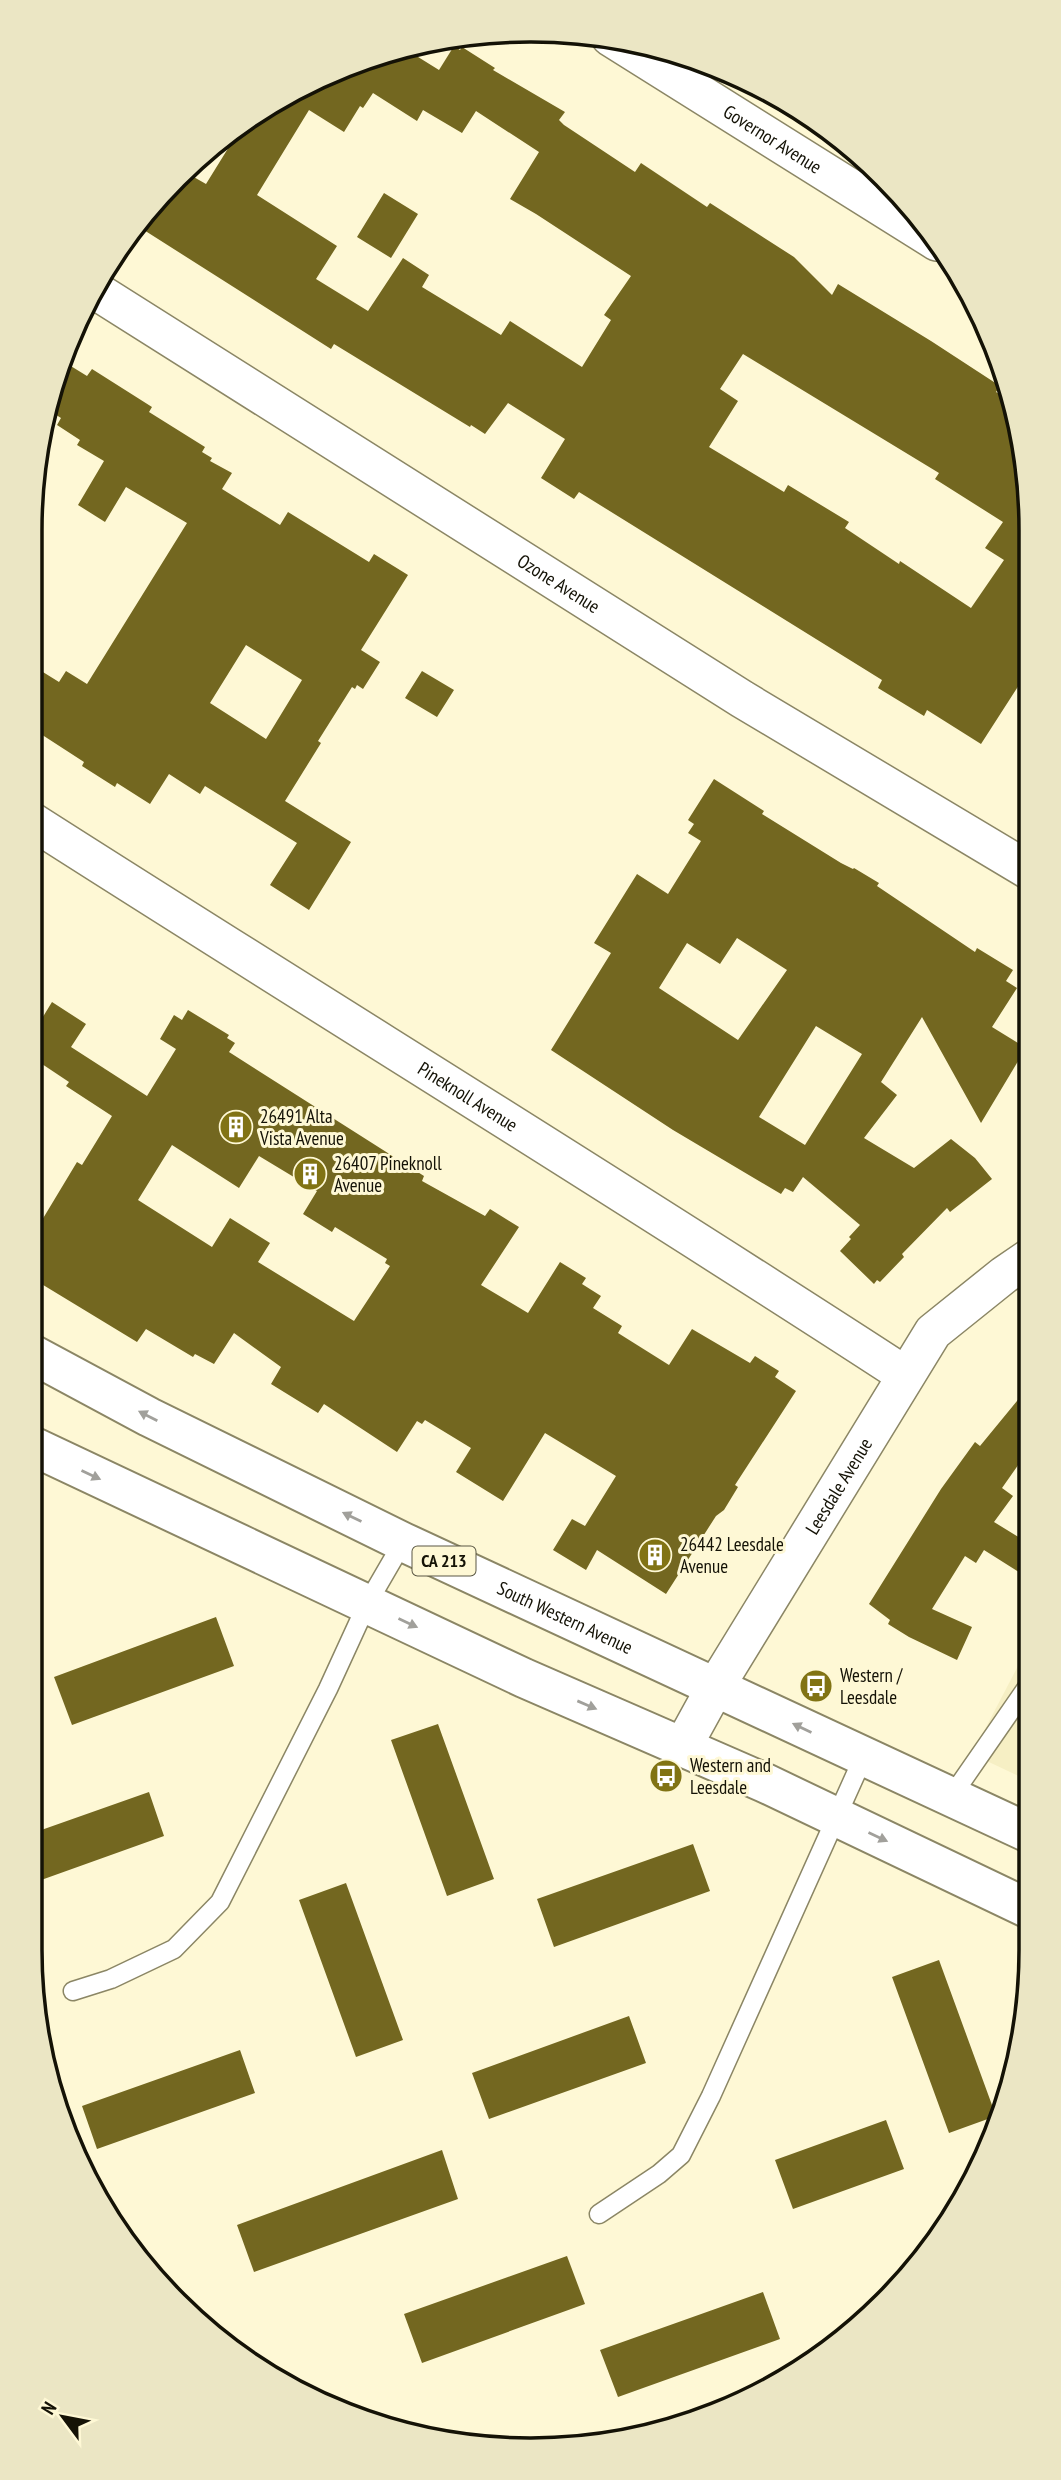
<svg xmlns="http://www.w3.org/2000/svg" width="1061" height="2480" font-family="'PT Sans Narrow',sans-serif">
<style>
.built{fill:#f6efc4}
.building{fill:#736720;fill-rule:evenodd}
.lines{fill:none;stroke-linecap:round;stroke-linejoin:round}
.service-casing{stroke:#8b8665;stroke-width:21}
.minor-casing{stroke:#8b8665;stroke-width:40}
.primary-casing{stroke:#8b8665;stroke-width:42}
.service{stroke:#fff;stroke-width:18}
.minor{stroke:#fff;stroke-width:37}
.primary{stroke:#fff;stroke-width:38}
.oneway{fill:#a1a09b}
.labels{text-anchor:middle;stroke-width:6;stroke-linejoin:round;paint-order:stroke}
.shield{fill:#fef8d5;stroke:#5a5744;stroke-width:2}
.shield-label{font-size:18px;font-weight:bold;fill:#141206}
.street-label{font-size:19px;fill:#141206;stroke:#fef8d5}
.poi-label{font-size:19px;fill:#141206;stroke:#fef8d5;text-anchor:start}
.rim{fill:none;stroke:#141206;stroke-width:3.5}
</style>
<rect width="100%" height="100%" fill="#fef8d5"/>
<path class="built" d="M 1030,1643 L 1031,1782 L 972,1754 Z"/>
<path class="building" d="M 454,46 L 460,50 L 462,47 L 495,68 L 493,70 L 565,112 L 559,120 L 564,125 L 635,172 L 641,163 L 707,207 L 710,203 L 794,257 L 832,295 L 838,284 L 931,341 L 1000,386 L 996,392 L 1010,401 L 1027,465 L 1028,671 L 981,744 L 927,710 L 924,716 L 878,688 L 882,680 L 579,492 L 574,499 L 541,478 L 565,439 L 508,403 L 485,434 L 471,425 L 470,427 L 334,344 L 331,349 L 136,225 L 154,200 L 185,172 L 206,184 L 245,121 L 309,81 L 402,47 L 439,70 ZM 373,93 L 417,121 L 423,110 L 462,133 L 476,111 L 539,152 L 510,199 L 536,214 L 631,276 L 604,315 L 611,320 L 582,367 L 510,321 L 501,335 L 422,287 L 429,275 L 403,258 L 368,311 L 316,279 L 337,246 L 257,195 L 309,110 L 344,132 L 360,106 L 363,108 ZM 743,354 L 939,473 L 935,479 L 1003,522 L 985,548 L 1004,560 L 971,608 L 900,561 L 899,564 L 845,528 L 849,522 L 788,485 L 784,492 L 709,447 L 738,401 L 720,389 Z
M 384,193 L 418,214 L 391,258 L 357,237 Z
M 61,360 L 87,376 L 92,369 L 152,407 L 149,412 L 205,447 L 202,452 L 212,458 L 210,461 L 232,473 L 222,489 L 280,525 L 288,512 L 369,562 L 374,554 L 408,575 L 361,650 L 380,662 L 363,689 L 357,685 L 355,689 L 352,687 L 318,741 L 321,743 L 285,801 L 351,842 L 309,910 L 270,885 L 297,843 L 205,786 L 200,794 L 169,774 L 150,804 L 117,783 L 115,787 L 82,766 L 84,762 L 30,727 L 30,664 L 59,682 L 66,671 L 87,684 L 187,523 L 126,487 L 105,522 L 78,505 L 104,461 L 77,445 L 80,440 L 57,425 L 61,418 L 50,411 L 56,369 ZM 246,645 L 302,680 L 266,739 L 210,703 Z
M 422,671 L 454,690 L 437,717 L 405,698 Z
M 714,779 L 764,811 L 762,814 L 841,863 L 853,869 L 854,868 L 879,883 L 877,886 L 975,952 L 977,948 L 1013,970 L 1006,981 L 1017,988 L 992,1027 L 1026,1048 L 981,1123 L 922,1017 L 881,1082 L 897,1095 L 864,1138 L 914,1168 L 951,1139 L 975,1158 L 992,1179 L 950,1212 L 947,1208 L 902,1254 L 904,1257 L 880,1282 L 877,1280 L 874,1284 L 840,1251 L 851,1239 L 849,1237 L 860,1225 L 803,1177 L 793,1192 L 785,1188 L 781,1194 L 673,1130 L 551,1050 L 611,953 L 594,943 L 637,874 L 668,894 L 701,841 L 688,833 L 694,824 L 688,820 ZM 737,938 L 787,970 L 738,1040 L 659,988 L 687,943 L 720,964 ZM 816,1026 L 862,1054 L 805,1145 L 759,1117 Z
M 52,1002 L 86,1024 L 71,1047 L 147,1096 L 176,1049 L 160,1039 L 174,1015 L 182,1020 L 188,1010 L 229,1035 L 227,1038 L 235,1043 L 229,1052 L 424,1176 L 422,1181 L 485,1216 L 490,1209 L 519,1227 L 481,1285 L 528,1313 L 560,1262 L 586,1278 L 582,1284 L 601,1296 L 593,1308 L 622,1326 L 618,1333 L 669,1365 L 692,1329 L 750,1363 L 755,1356 L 779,1371 L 775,1377 L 796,1391 L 735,1485 L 738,1487 L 724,1510 L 716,1516 L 666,1594 L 597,1550 L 586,1570 L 553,1550 L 572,1519 L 585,1526 L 616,1476 L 545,1433 L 503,1501 L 456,1472 L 471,1448 L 425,1420 L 422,1424 L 417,1421 L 397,1452 L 324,1404 L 318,1413 L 271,1384 L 281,1367 L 234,1333 L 214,1364 L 195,1354 L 193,1357 L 146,1329 L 137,1342 L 30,1277 L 30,1240 L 77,1162 L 82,1165 L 112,1116 L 66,1086 L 69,1082 L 30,1056 L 30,1038 ZM 172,1145 L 239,1188 L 259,1156 L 317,1191 L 303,1214 L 332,1232 L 335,1227 L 387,1259 L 385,1263 L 390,1266 L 354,1321 L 258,1262 L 270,1243 L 230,1218 L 212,1247 L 138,1200 Z
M 1030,1385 L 1030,1448 L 1002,1488 L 1013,1496 L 994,1522 L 1030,1544 L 1030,1579 L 984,1550 L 976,1563 L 965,1556 L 932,1609 L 972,1627 L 957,1660 L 909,1637 L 888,1624 L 890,1620 L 869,1604 L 941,1489 L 975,1442 L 980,1446 Z
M 216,1617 L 234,1666 L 72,1725 L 54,1677 Z
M 438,1724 L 494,1879 L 447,1896 L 391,1740 Z
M 149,1792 L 164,1836 L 30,1884 L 30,1834 Z
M 693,1844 L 710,1891 L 554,1947 L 537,1899 Z
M 346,1883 L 403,2040 L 356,2057 L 299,1900 Z
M 939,1960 L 996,2116 L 949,2133 L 892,1977 Z
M 629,2016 L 646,2063 L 489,2119 L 472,2073 Z
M 240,2050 L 255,2093 L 97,2149 L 82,2106 Z
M 886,2120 L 904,2169 L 793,2209 L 775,2160 Z
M 442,2150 L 458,2199 L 254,2272 L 237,2225 Z
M 567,2256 L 585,2304 L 422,2363 L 404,2314 Z
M 763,2292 L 780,2339 L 618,2397 L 600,2350 Z"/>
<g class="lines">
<defs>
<path id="service" d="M 951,1797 L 1030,1683
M 73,1991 L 111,1979 L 174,1949 L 220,1902 L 328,1689 L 367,1604 L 403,1542
M 599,2214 L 659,2174 L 681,2155 L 711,2096 L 863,1758"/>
<g id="minor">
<path id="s1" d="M 610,37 L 937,242"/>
<path id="s2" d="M 93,289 L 742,699 L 1028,870"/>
<path id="s3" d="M 30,820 C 321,1006 615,1186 905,1375"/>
<path id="s4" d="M 683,1746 L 716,1686 L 933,1332 L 1004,1275 L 1029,1258"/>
</g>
<g id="primary">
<path id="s5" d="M 30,1353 L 149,1417 L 403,1542 L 1031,1834"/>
<path d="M 30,1445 L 524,1678 L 765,1783 L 1031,1910"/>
</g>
</defs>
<use href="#service" class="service-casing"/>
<use href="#minor" class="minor-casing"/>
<use href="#primary" class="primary-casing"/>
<use href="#service" class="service"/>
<use href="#minor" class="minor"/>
<use href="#primary" class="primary"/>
</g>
<defs><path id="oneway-solid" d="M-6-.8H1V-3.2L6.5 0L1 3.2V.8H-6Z" transform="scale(1.75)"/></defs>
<g class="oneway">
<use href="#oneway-solid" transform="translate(148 1416) rotate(-153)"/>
<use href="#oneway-solid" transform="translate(91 1475) rotate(25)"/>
<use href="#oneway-solid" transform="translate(352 1517) rotate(-154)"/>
<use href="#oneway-solid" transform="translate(408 1623) rotate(25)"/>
<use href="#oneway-solid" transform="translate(587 1705) rotate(23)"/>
<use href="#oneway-solid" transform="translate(802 1728) rotate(-154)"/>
<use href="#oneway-solid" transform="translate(878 1837) rotate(25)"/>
</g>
<defs>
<symbol id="building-disc" viewBox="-11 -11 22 22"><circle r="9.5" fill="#817314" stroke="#fef8d5"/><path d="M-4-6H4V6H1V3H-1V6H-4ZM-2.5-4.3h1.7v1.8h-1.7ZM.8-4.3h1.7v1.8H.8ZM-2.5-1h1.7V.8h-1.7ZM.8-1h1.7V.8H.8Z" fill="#fff"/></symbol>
<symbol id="bus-disc" viewBox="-11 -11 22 22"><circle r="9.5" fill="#817314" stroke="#fef8d5"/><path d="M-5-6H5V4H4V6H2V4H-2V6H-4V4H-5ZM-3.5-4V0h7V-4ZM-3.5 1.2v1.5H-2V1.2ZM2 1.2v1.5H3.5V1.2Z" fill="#fff"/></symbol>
</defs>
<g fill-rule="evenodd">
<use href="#building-disc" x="217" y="1108" width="38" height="38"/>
<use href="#building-disc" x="291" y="1155" width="38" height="38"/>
<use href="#building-disc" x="636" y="1536" width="38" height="38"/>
<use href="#bus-disc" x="797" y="1667" width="38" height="38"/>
<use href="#bus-disc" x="647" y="1757" width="38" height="38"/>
</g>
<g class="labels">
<rect class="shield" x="412.5" y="1546.5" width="63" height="29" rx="5"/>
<g class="shield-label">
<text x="444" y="1567">CA 213</text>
</g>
<g class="street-label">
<text dy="7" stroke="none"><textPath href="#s1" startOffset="192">Governor Avenue</textPath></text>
<text dy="7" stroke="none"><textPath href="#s2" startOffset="551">Ozone Avenue</textPath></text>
<text dy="7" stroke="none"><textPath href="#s3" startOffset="518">Pineknoll Avenue</textPath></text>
<text dy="7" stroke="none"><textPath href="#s4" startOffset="303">Leesdale Avenue</textPath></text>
<text dy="7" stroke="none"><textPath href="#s5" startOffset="597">South Western Avenue</textPath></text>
</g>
<g class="poi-label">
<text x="260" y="1123">26491 Alta<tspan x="260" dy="22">Vista Avenue</tspan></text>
<text x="334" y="1170">26407 Pineknoll<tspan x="334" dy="22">Avenue</tspan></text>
<text x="680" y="1551">26442 Leesdale<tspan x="680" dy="22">Avenue</tspan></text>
<text x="840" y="1682">Western /<tspan x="840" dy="22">Leesdale</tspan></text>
<text x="690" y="1772">Western and<tspan x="690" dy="22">Leesdale</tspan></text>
</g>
</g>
<path d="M0 0H1061V2480H0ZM530 42H531A488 488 0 0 1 1019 530V1950A488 488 0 0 1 531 2438H530A488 488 0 0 1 42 1950V530A488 488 0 0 1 530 42Z" fill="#ebe6c4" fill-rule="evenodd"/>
<path class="rim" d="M530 42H531A488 488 0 0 1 1019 530V1950A488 488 0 0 1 531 2438H530A488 488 0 0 1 42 1950V530A488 488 0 0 1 530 42Z"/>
<g transform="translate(63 2417) rotate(302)" stroke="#fef8d5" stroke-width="5" paint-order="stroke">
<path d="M0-5L12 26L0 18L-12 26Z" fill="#141206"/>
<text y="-10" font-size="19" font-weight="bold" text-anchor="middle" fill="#141206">N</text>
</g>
</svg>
